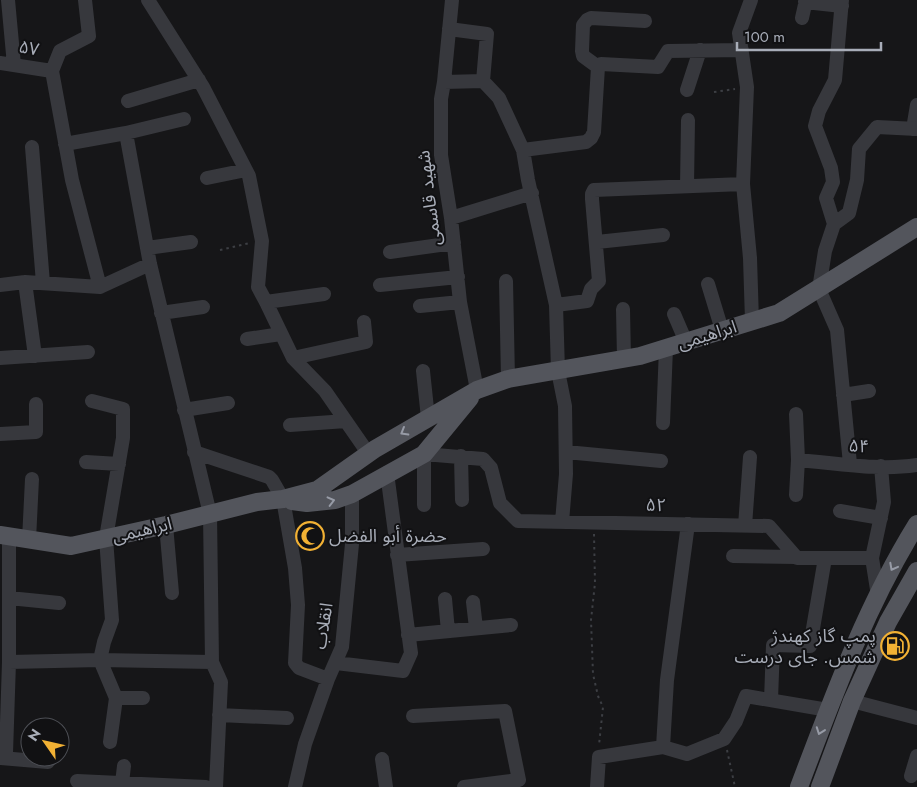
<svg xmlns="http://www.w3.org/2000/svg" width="917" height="787" font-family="Jost,'Noto Sans Arabic',sans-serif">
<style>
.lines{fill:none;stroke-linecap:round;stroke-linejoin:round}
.path{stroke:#3d3f44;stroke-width:2;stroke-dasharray:2.5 4;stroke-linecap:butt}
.minor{stroke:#37383d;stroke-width:14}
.major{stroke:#53555c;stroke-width:18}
.oneway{stroke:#979ba6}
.labels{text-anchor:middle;stroke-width:4;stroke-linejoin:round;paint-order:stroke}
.street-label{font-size:18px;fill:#a8adb8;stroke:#111113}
.poi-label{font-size:18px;fill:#a8adb8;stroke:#111113;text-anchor:start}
</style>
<rect width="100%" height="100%" fill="#161618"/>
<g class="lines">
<path class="path" d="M 714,92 L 735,89
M 220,250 L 250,243
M 594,534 L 595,583 L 591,620 L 593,674 L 598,696 L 603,707 L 599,745
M 727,750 L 735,787"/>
<path class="minor" d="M 8,0 L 14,65
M 85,0 L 89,36 L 60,51 L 52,71 L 72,180 L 100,287
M 148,0 L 203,87 L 249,176 L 262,241 L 258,287 L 266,302 L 293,358 L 325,391 L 368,453
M 452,0 L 444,82 L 441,99 L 441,155 L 451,218 L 460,302 L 477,390
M 751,0 L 739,33 L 747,87 L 743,184 L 750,258 L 752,321
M 842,0 L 835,80 L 819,111 L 815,126 L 831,168 L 833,182 L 826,198 L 834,224 L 825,251 L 819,289 L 837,330 L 850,464
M 805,2 L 842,6
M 802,18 L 806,0
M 449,29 L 487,34 L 483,81
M 0,63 L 52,71
M 598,67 L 583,56 L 582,51 L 583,25 L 587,20 L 591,18 L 645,21
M 444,82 L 483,81 L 499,98 L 523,150 L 528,180 L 556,305 L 558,371 L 565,406 L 566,474 L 562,522
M 687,90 L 700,50
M 128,101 L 199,80
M 913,129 L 917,105
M 126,133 L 150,264 L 210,514 L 212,662 L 221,682 L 216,787
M 65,144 L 126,133 L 184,119
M 32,147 L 43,283
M 523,150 L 586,142 L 591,138 L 594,132 L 598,67 L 601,64 L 658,67 L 668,51 L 742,50
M 207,178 L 246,170
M 687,186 L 688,120
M 451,218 L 532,193
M 834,224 L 849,213 L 857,180 L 859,149 L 877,127 L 917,129
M 597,242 L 663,235
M 147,248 L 191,242
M 390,252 L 454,243
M 506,281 L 508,379
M 25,282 L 35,356
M 708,284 L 722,330
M 0,285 L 25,282 L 100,287 L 150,264
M 380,285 L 458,277
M 266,302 L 324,294
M 556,305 L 587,301 L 591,289 L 599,281 L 592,199 L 592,194 L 594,190 L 743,184
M 420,306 L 460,302
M 623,309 L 624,359
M 161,313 L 203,307
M 674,314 L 686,342
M 247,339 L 281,334
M 0,358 L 88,352
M 293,358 L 366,342 L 364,322
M 423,371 L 428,418
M 843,395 L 869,391
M 92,401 L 123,409 L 123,438 L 106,538 L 112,620 L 104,642 L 100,660 L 116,698 L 110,742
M 184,410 L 228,403
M 663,423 L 666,348
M 290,425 L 346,421
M 0,434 L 36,432 L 36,404
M 194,452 L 269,477 L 272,480 L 283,499 L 295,568 L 298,605 L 295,663 L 299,668 L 328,679
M 566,452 L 661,461
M 461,456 L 462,500
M 798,460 C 837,463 878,471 917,465
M 86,462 L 119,464
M 796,495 L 798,460 L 796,414
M 424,505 L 424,454 L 483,459 L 491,468 L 500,503 L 518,521 L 769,526 L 797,558 L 872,558 L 878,596
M 840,511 L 881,518
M 166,525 L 172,593
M 745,526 L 750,457
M 29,540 L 32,479
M 397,555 L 483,549
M 733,556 L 796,557
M 872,558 L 884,502 L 881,466
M 9,598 L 59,603
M 445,599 L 448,631
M 473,602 L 476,628
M 408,635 L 511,625
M 9,662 L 100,660 L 212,662
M 336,663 L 403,671 L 411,653 L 387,473
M 116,698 L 143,698
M 771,700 L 773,645 L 810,646 L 825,558
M 852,701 L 917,718
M 219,715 L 287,718
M 413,716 L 505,711 L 519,780 L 464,787
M 663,747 L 667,680 L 688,524
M 0,758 L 6,753 L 9,662 L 9,536
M 1,758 L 48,762
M 382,759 L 386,787
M 911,776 L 917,756
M 77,781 L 206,787
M 122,783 L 124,766
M 295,787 L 305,744 L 328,679 L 342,647 L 352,544 L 352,494
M 597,787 L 599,757 L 663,747 L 687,754 L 724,739 L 736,721 L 746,696 L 828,710"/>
<path class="major" d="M 292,501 L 307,503 L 335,500 L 352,494 L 424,454 L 470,398
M 0,535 L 71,546 L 166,525 L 257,502 L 283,499 L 317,490 L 375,449 L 477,390 L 508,379 L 640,356 L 779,313 L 917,227
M 799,787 C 833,697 866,606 917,524
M 820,787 L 852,701 L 888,622 L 917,571"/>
</g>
<defs><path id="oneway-chevron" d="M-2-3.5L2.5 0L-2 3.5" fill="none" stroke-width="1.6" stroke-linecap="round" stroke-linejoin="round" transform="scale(1.25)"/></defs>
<g class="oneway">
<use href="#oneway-chevron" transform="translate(404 432) rotate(150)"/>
<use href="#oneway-chevron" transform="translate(331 501) rotate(-14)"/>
<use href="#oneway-chevron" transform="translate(893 567) rotate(118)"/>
<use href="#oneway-chevron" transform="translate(820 731) rotate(110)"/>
</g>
<defs>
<symbol id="mosque-ring" viewBox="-11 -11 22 22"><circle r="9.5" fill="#111113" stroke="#f2b134" stroke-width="1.5"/><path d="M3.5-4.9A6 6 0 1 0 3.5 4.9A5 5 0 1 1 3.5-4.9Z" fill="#f2b134"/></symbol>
<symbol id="fuel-ring" viewBox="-11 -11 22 22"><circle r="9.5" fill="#111113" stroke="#f2b134" stroke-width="1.5"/><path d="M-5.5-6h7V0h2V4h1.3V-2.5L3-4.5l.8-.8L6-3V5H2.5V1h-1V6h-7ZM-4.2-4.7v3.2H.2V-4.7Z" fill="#f2b134"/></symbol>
</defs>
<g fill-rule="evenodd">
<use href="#mosque-ring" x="294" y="520" width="32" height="32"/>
<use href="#fuel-ring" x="879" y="630" width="32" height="32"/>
</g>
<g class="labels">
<g class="street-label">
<text transform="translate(29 48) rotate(9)" y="6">۵۷</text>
<text transform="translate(429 198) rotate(-97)" y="6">شهید قاسمی</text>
<text transform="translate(707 335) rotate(-17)" y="6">ابراهیمی</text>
<text transform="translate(859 446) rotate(4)" y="6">۵۴</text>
<text transform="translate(656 505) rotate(1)" y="6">۵۲</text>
<text transform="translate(142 530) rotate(-13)" y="6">ابراهیمی</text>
<text transform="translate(323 626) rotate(-81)" y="6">انقلاب</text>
</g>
<g class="poi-label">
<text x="329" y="542">حضرة أبو الفضل</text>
<text x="876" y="642" text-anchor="end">پمپ گاز کهندژ<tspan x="876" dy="21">شمس. جای درست</tspan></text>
</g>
</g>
<g transform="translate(45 742) rotate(304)"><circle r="24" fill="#111113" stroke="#4d4f55"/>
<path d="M0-4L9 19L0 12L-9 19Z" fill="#f2b134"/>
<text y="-8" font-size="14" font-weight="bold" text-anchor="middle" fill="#a8adb8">N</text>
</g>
<path d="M737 42v8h144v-8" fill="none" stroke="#a8adb8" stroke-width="2.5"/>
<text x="744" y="42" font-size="15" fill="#a8adb8" stroke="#111113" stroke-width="4" paint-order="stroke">100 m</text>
</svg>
